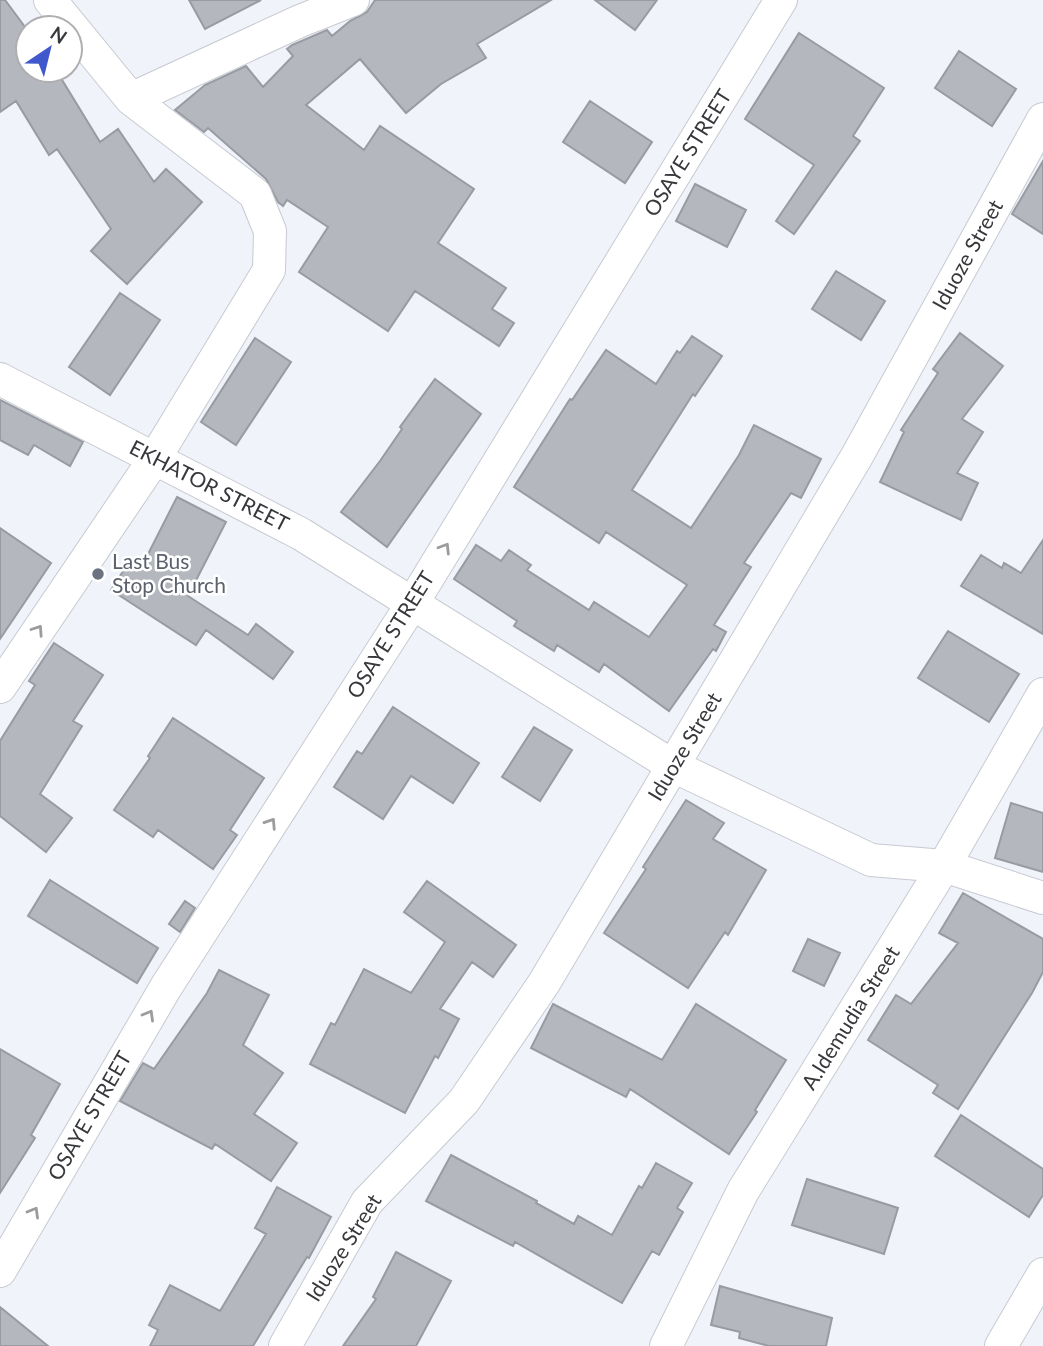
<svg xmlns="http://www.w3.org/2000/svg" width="1043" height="1346" font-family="Lato,sans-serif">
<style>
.building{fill:#b5b7be;stroke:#989ba2;stroke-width:2}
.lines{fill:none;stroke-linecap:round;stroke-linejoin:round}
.minor-casing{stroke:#c7cad1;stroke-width:34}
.minor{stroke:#fff;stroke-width:32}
.oneway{stroke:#9b9c9d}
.worship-dot{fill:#6b7280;stroke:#fff;stroke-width:2.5}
.labels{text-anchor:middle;stroke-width:5;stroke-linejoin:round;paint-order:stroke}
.street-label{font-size:21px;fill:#37383b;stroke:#fff}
.worship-label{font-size:21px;fill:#5b616d;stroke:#fff;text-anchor:start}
</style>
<rect width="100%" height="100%" fill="#f0f3fa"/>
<path class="building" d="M 0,0 L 5,0 L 28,31 L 28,70 L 56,70 L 100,142 L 118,129 L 154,182 L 166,169 L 202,202 L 127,284 L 91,251 L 111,229 L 57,149 L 49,155 L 16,101 L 0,112 Z
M 189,0 L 261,0 L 205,29 Z
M 375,0 L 551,0 L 477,44 L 486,58 L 441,84 L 406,113 L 360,59 L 306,105 L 364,150 L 380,126 L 474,189 L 438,243 L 506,288 L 492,309 L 514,323 L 499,346 L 415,291 L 388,331 L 299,272 L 328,227 L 287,200 L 283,206 L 278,202 L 266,179 L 208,128 L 204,132 L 175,110 L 205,85 L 246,66 L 263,87 L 293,56 L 287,49 L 292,45 L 327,30 L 332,36 L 350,21 L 367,12 Z
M 595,0 L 657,0 L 635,30 Z
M 799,33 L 884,88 L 853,136 L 860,141 L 794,234 L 776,221 L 814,165 L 745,119 Z
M 959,51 L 1016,89 L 992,126 L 935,88 Z
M 590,101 L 652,142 L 625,183 L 563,142 Z
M 1043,161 L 1043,234 L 1012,214 Z
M 695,184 L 746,210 L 727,247 L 676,221 Z
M 836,271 L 885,301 L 861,340 L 812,309 Z
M 120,293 L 160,320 L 110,395 L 69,367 Z
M 960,333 L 1003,366 L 962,419 L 983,432 L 957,473 L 978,483 L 961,520 L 880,482 L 904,432 L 901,430 L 938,373 L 933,369 Z
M 692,336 L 722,356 L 695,396 L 693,394 L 632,490 L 691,528 L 739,455 L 754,425 L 821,459 L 801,498 L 791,493 L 744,563 L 751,567 L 714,625 L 726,632 L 716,651 L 713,649 L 669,711 L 604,664 L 599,672 L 557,645 L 554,651 L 514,626 L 517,621 L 454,579 L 476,545 L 501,561 L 509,550 L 531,565 L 527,570 L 589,610 L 594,602 L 649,637 L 687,585 L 606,532 L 599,543 L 514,487 L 570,399 L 572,400 L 606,350 L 656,384 L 677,351 L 680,353 Z
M 255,338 L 291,362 L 236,445 L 201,422 Z
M 435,379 L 481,414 L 387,547 L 341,512 L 380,461 L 402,429 L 400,427 Z
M 0,400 L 83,442 L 70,466 L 34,445 L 28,455 L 0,440 Z
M 177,497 L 226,522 L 188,596 L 248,635 L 256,624 L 293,652 L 273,679 L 206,630 L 196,645 L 111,590 L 131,559 L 142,566 Z
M 0,528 L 51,563 L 0,639 Z
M 1043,540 L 1043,634 L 961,586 L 981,555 L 1002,568 L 1004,563 L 1021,573 Z
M 948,631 L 1019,674 L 989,722 L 918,678 Z
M 54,643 L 103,675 L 73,721 L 82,726 L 40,794 L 72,818 L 46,852 L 0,816 L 0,741 L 35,685 L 29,681 Z
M 393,707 L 479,763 L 453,803 L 411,776 L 383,819 L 334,787 L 357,751 L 362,754 Z
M 173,718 L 264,778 L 230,830 L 237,835 L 213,869 L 158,830 L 153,837 L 114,810 L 150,758 L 148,756 Z
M 534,727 L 572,750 L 540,801 L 502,777 Z
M 686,800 L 724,823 L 713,839 L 766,870 L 728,935 L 725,932 L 688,988 L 604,933 L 646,869 L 643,867 Z
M 1011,803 L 1043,813 L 1043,872 L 995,858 Z
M 50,880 L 158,948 L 137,983 L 28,916 Z
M 427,881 L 516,945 L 493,977 L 472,962 L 440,1009 L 459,1019 L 438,1058 L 435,1056 L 405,1113 L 310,1064 L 331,1023 L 335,1025 L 364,969 L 411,993 L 445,942 L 404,912 Z
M 963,893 L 1043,939 L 1043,972 L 1032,993 L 958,1109 L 933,1093 L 938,1085 L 868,1040 L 896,995 L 911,1004 L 958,943 L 939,933 Z
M 185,901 L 195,908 L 180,932 L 169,924 Z
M 808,939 L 840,953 L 824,986 L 793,971 Z
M 219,970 L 269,995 L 243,1045 L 283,1073 L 254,1114 L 297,1143 L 271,1181 L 215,1144 L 212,1149 L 120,1101 L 143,1063 L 154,1069 L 207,993 Z
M 553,1004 L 662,1060 L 696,1004 L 786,1060 L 755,1110 L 757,1112 L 729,1154 L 630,1089 L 626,1097 L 531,1048 Z
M 0,1049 L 60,1084 L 31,1135 L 35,1138 L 0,1193 Z
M 961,1115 L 1043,1169 L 1043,1195 L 1029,1217 L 935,1156 Z
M 451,1155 L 537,1201 L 536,1203 L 574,1224 L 578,1216 L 612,1235 L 639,1186 L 642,1188 L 656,1163 L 692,1183 L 677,1208 L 683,1212 L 659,1255 L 652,1251 L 622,1303 L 515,1242 L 513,1246 L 426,1201 Z
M 807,1179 L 898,1208 L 884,1254 L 792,1225 Z
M 277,1187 L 331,1217 L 309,1258 L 307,1257 L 253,1346 L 150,1346 L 158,1330 L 149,1325 L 170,1285 L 220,1311 L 266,1234 L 255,1228 Z
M 396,1252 L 451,1281 L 416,1346 L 343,1346 L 376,1299 L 373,1297 Z
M 720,1286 L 832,1318 L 826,1346 L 769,1346 L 739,1338 L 740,1332 L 711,1325 Z
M 0,1307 L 48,1346 L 0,1346 Z"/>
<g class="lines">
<defs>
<path id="minor" d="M 131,99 L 300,21 L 353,0
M 0,379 L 301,534 L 673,766 L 871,860 L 944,866 L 1043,898
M 0,687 L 155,458 L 269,270 L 270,231 L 255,194 L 131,99 L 50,0
M 0,1271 L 166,987 L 412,604 L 781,0
M 285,1346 L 367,1202 L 464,1101 L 544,983 L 857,456 L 1043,119
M 666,1346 L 743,1191 L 944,866 L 1043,694
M 1001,1346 L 1043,1274"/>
</defs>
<use href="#minor" class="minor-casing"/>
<use href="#minor" class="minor"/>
</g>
<defs><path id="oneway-chevron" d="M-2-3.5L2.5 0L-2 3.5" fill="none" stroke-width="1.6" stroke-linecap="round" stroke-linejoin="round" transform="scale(1.75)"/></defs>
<g class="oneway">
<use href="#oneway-chevron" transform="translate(445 548) rotate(-58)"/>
<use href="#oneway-chevron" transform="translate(38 630) rotate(-56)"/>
<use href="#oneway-chevron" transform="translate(271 823) rotate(-57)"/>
<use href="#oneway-chevron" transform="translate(149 1015) rotate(-60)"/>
<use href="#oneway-chevron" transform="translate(34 1212) rotate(-60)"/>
</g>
<circle class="worship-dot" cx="98" cy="574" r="7"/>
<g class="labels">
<g class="street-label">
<text transform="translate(688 153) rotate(-58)" y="7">OSAYE STREET</text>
<text transform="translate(968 255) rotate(-61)" y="7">Iduoze Street</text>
<text transform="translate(209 486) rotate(27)" y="7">EKHATOR STREET</text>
<text transform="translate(391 635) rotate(-58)" y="7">OSAYE STREET</text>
<text transform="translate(685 747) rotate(-59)" y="7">Iduoze Street</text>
<text transform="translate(851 1018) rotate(-58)" y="7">A.Idemudia Street</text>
<text transform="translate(90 1116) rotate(-60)" y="7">OSAYE STREET</text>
<text transform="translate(344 1248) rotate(-58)" y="7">Iduoze Street</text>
</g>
<g class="worship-label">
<text x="112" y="569">Last Bus<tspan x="112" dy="24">Stop Church</tspan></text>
</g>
</g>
<g transform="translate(49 49) rotate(35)"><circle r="33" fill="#ffffff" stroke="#afafb1" stroke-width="2"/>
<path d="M0-5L12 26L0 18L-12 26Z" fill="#4058cc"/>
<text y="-10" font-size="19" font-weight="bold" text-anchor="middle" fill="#37383b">N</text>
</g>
</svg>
